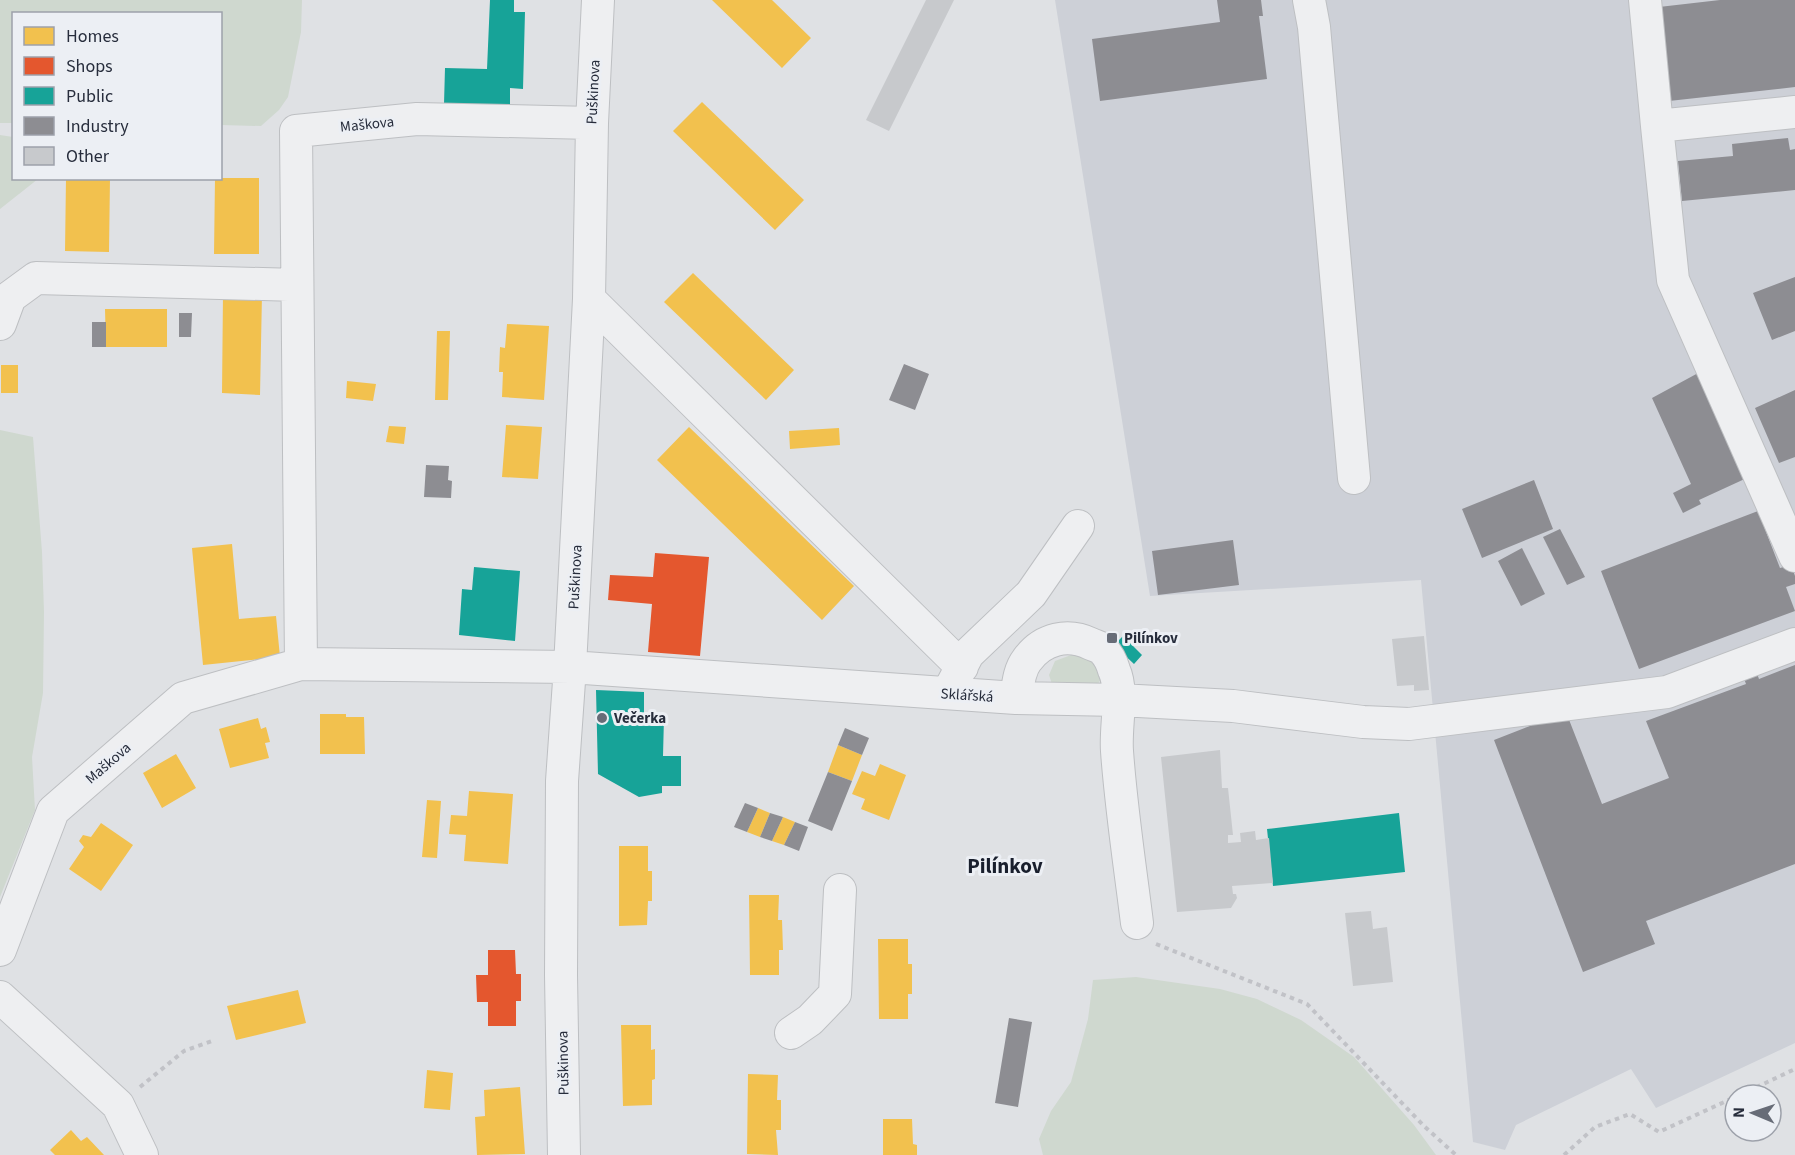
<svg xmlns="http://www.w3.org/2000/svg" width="1795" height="1155" font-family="'Source Sans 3',sans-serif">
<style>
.built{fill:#cdd0d7}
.green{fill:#cfd8cf}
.homes{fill:#f2c14e}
.shops{fill:#e4572e}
.public{fill:#17a398}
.industry{fill:#8d8d92}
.building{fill:#c7c9cc}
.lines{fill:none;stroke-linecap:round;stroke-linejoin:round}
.minor-casing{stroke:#bdbfc2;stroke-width:34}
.path{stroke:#c1c2c7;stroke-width:4;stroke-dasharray:4.5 4.5;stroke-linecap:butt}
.minor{stroke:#eeeff1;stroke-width:32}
.poi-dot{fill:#676c77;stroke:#eceff4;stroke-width:2}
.labels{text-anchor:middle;stroke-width:6;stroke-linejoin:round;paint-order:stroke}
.street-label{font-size:15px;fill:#272d3c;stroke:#eceff4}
.poi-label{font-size:15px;font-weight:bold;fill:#272d3c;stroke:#eceff4;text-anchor:start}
.district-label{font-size:21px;font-weight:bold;fill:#191f2d;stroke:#eceff4}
</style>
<rect width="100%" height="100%" fill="#dfe1e4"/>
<path class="built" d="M 1055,0 L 1795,0 L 1795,1043 L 1656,1108 L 1631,1069 L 1516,1125 L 1505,1150 L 1473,1142 L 1421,580 L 1150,596 Z"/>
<path class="green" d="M 0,0 L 302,0 L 301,32 L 288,97 L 279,110 L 261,126 L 221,125 L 220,14 L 14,14 L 13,123 L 0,123 Z
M 0,135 L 13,137 L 14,178 L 38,179 L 0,209 Z
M 0,430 L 33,437 L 42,552 L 44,612 L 43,693 L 32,757 L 35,810 L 0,897 Z
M 1071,655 L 1084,656 L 1097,666 L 1101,679 L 1096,687 L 1052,684 L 1049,675 L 1055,661 Z
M 1136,977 L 1220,989 L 1257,999 L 1301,1020 L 1354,1057 L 1414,1125 L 1436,1155 L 1043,1155 L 1039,1139 L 1051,1111 L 1071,1082 L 1088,1019 L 1093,980 Z"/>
<path class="homes" d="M 712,0 L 772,0 L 811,38 L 782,68 Z
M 702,102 L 804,200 L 775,230 L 673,131 Z
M 66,178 L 110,178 L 109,252 L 65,251 Z
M 215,178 L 259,178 L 259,254 L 214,254 Z
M 693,273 L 794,370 L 766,400 L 664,302 Z
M 223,293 L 262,294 L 260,395 L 222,393 Z
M 105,309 L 167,309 L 167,347 L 106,347 Z
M 507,324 L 549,326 L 544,400 L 502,397 L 503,372 L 499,372 L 500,347 L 505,348 Z
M 437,331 L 450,331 L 448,400 L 435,400 Z
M 1,365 L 18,365 L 18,393 L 1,393 Z
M 347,381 L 376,384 L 373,401 L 346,398 Z
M 506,425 L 542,427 L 538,479 L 502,477 Z
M 389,426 L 406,427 L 404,444 L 386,442 Z
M 689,427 L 854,586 L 822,620 L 657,460 Z
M 839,428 L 840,445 L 790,449 L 789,431 Z
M 232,544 L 239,619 L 276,616 L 280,657 L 203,665 L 192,548 Z
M 320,714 L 346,714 L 346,717 L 364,717 L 365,754 L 320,754 Z
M 258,718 L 261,729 L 266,727 L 270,742 L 265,743 L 269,758 L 230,768 L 219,729 Z
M 838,745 L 862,755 L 852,781 L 828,772 Z
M 176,754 L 196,788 L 162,808 L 143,773 Z
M 880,764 L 906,775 L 889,820 L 861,809 L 865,799 L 852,794 L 862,771 L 875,776 Z
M 469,791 L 513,794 L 508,864 L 464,861 L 466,835 L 449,834 L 451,815 L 467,816 Z
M 427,800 L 441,801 L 437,858 L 422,857 Z
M 758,808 L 770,813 L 760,837 L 747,832 Z
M 783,817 L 795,822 L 784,845 L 772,841 Z
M 101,823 L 133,845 L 101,891 L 69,869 L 84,847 L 79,841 L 83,835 L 91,837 Z
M 619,846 L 648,846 L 648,871 L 652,871 L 652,901 L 648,901 L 647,925 L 619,926 Z
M 749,895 L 779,895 L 778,920 L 782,920 L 783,950 L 779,950 L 779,975 L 750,975 Z
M 878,939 L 908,939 L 908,964 L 912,964 L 912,994 L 908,994 L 908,1019 L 879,1019 Z
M 298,990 L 306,1023 L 236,1040 L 227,1006 Z
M 621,1025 L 651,1025 L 651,1050 L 655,1049 L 655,1079 L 652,1080 L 652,1105 L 623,1106 Z
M 427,1070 L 453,1073 L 450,1110 L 424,1108 Z
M 748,1074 L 778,1075 L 777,1100 L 781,1100 L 781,1130 L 776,1130 L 778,1155 L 747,1154 Z
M 520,1087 L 525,1154 L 477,1155 L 475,1117 L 485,1116 L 484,1090 Z
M 883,1119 L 912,1119 L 913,1144 L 917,1145 L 917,1155 L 883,1155 Z
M 71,1130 L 81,1141 L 87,1137 L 104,1155 L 55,1155 L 50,1150 Z"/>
<path class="shops" d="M 655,553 L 709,557 L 700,656 L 648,652 L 652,604 L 608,600 L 610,575 L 653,577 Z
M 488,950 L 515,950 L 516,974 L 521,974 L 521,1001 L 516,1001 L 516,1026 L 488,1026 L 488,1002 L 477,1002 L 476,975 L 488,975 Z"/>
<path class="public" d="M 490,0 L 514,0 L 514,12 L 525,12 L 523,89 L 510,88 L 510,106 L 444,104 L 445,68 L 487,69 Z
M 474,567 L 520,571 L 515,641 L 459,635 L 462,589 L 472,590 Z
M 1123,636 L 1142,655 L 1134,664 L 1114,645 Z
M 596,690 L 644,692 L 644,717 L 664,717 L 663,756 L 681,756 L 681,786 L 662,786 L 662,793 L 639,797 L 598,774 Z
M 1399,813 L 1405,872 L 1273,886 L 1267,829 Z"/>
<path class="industry" d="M 1217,0 L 1261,0 L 1263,16 L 1259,16 L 1267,79 L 1100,101 L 1092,39 L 1220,22 Z
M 1720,0 L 1795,0 L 1795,87 L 1669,101 L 1659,7 Z
M 1788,138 L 1790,150 L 1795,149 L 1795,190 L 1682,201 L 1678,161 L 1733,156 L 1732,144 Z
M 1795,277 L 1795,331 L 1772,340 L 1753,293 Z
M 179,313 L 192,313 L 191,337 L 179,337 Z
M 92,322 L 106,322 L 106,347 L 92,347 Z
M 904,364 L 929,374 L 915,410 L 889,400 Z
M 1700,372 L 1749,477 L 1699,500 L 1701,504 L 1683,513 L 1673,493 L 1691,484 L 1652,398 Z
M 1795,390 L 1795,457 L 1779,463 L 1755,408 Z
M 426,465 L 449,466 L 448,480 L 452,481 L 451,498 L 424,497 Z
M 1534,480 L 1553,529 L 1482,558 L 1462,509 Z
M 1758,511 L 1780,568 L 1791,565 L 1795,576 L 1795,584 L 1786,587 L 1795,611 L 1639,669 L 1601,571 Z
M 1560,529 L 1585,577 L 1567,585 L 1543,537 Z
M 1233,540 L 1239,585 L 1158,595 L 1152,551 Z
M 1522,548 L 1545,594 L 1521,606 L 1498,561 Z
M 1795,665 L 1795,864 L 1646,921 L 1655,944 L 1583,972 L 1494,740 L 1566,712 L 1602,804 L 1669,778 L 1646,721 L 1746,684 L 1742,673 L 1755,668 L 1759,679 Z
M 845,728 L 869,738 L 862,755 L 838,745 Z
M 828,772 L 852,781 L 832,831 L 808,821 Z
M 745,803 L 758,808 L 747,832 L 734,827 Z
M 770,813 L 783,817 L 772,841 L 760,837 Z
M 795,822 L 808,827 L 799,851 L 784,845 Z
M 1009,1018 L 1032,1022 L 1018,1107 L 995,1103 Z"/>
<path class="building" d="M 926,0 L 954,0 L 889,131 L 866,120 Z
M 1424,636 L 1429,690 L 1414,691 L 1414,685 L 1397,686 L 1392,639 Z
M 1220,750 L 1222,788 L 1228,788 L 1233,835 L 1228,835 L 1228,843 L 1241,842 L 1240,833 L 1255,831 L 1256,840 L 1269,838 L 1273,883 L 1232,886 L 1233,894 L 1236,894 L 1237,898 L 1231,908 L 1177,912 L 1161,757 Z
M 1371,911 L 1373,929 L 1387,927 L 1393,982 L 1353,986 L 1345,913 Z"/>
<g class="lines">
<defs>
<path id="minor" d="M 1309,0 L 1314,27 L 1354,478
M 1645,0 L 1657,126
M 1795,112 L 1657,126 L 1673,280 L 1795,556
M 589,299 L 962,667
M 0,324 L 10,297 L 36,278 L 297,285
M 301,664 L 296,131 L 417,119 L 592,123
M 952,685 L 968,654 L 1031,594 L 1078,526
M 1016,698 C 1018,685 1019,670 1027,660 C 1043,638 1068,633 1091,644 C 1095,646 1101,647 1103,650 C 1108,655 1112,663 1114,670 C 1124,692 1115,726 1117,751 C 1121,808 1130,866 1137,923
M 0,950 L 53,811 L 183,698 L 301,664 L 570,667 L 1016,698 L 1119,700 L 1233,706 L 1363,722 L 1409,724 L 1667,692 L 1795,644
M 0,997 L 118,1105 L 142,1155
M 791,1033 L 810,1020 L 835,994 L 840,890
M 564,1155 L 561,975 L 562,781 L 570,667 L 589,299 L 592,123 L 598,0"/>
</defs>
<use href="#minor" class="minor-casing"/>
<path class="path" d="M 1156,944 L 1307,1004 L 1425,1127 L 1456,1155
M 140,1087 L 184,1051 L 215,1040
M 1740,1095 L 1795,1069
M 1564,1155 L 1595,1127 L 1630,1114 L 1659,1132 L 1735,1097"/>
<use href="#minor" class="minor"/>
</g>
<g class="poi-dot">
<rect x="1106" y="632" width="12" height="12" rx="3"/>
<circle cx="602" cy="718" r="6"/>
</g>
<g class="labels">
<g class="street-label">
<text transform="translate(593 92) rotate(-87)" y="5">Puškinova</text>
<text transform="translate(367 124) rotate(-6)" y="5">Maškova</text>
<text transform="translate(575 577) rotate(-87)" y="5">Puškinova</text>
<text transform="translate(967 695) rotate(4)" y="5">Sklářská</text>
<text transform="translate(108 763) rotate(-41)" y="5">Maškova</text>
<text transform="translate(563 1063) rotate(-91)" y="5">Puškinova</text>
</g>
<g class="poi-label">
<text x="1124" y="643">Pilínkov</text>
<text x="614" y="723">Večerka</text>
</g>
<g class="district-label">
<text x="1005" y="873">Pilínkov</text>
</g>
</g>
<rect x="12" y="12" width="210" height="168" fill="#eceff4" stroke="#9da1aa" stroke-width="1.5"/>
<rect x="24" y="27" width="30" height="18" fill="#f2c14e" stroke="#9da1aa" stroke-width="1.5"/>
<text x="66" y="42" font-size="18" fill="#272d3c">Homes</text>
<rect x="24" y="57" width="30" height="18" fill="#e4572e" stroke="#9da1aa" stroke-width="1.5"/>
<text x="66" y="72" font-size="18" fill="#272d3c">Shops</text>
<rect x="24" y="87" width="30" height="18" fill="#17a398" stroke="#9da1aa" stroke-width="1.5"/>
<text x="66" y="102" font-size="18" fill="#272d3c">Public</text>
<rect x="24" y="117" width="30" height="18" fill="#8d8d92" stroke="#9da1aa" stroke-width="1.5"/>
<text x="66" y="132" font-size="18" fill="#272d3c">Industry</text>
<rect x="24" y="147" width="30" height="18" fill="#c7c9cc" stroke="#9da1aa" stroke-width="1.5"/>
<text x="66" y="162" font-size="18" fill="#272d3c">Other</text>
<g transform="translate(1753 1113) rotate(272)"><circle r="28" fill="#eceff4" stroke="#9da1aa" stroke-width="1.5"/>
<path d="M0-4.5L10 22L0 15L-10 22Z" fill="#676c77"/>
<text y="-9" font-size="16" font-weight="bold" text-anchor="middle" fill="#272d3c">N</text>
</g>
</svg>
